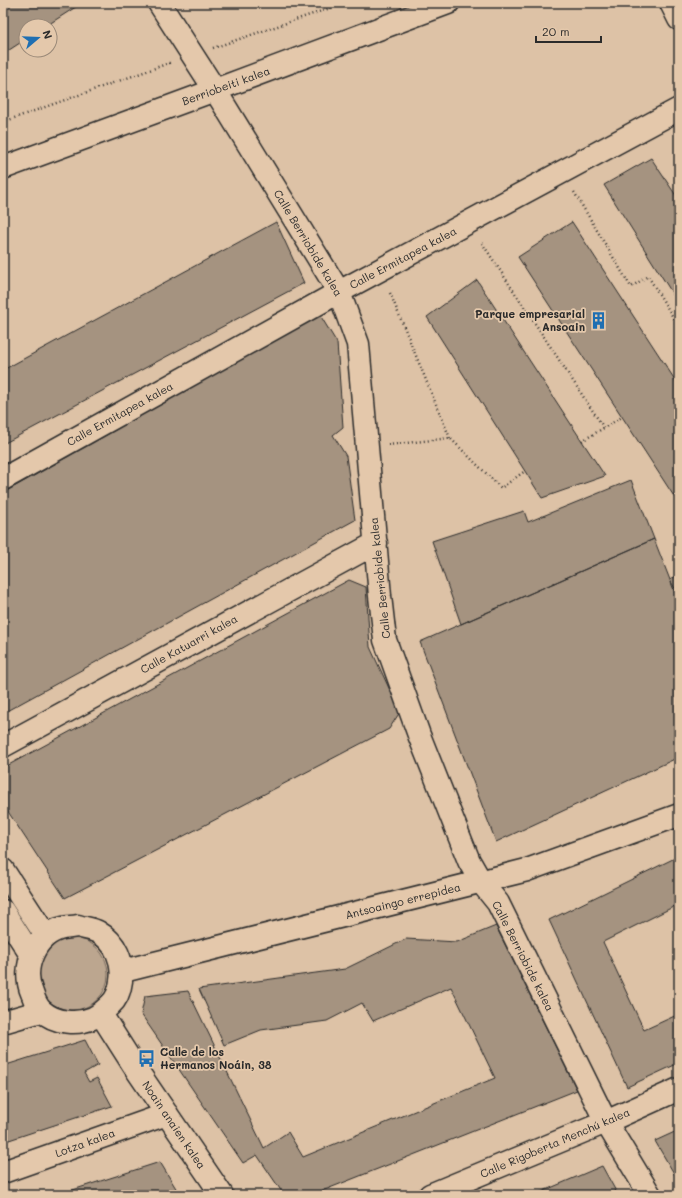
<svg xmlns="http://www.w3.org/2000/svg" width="682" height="1198" font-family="Mali,sans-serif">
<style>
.green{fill:#bca68f;stroke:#74685d}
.building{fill:#a59380;stroke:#2b2b2b}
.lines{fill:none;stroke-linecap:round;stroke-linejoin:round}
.minor-casing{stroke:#2b2b2b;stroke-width:25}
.path{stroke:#2b2b2b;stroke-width:2.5;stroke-dasharray:1 3;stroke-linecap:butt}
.minor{stroke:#e4c8ab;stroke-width:22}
.labels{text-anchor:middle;stroke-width:3.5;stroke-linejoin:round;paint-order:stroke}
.street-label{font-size:11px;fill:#2b2b2b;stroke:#e4c8ab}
.poi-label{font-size:11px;font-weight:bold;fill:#2b2b2b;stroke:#e4c8ab;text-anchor:end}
</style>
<rect width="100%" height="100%" fill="#ddc2a6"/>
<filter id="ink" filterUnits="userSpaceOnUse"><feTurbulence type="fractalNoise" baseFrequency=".025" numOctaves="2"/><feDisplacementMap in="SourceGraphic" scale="8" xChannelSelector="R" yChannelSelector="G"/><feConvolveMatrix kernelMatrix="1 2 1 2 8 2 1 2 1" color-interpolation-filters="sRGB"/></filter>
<g filter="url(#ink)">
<path class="green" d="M36 974a36 36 0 1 1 72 0a36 36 0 1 1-72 0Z"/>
<path class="building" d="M 6,3 L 82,3 L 46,26 L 26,26 L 26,39 L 3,54 L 3,5 Z
M 651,158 L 679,200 L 679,304 L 604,185 Z
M 276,222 L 304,283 L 3,444 L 3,370 Z
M 572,222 L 679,386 L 679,504 L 518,257 Z
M 477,280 L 582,441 L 605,476 L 542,498 L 427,317 Z
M 320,315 L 337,343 L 343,427 L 333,435 L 346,456 L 355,520 L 3,713 L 3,493 Z
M 631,480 L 654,539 L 461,624 L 432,541 L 524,511 L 528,522 Z
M 654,539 L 679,603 L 679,757 L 496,842 L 420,642 Z
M 679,574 L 679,595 L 670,580 Z
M 349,580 L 366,587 L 370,647 L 400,712 L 389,729 L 65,898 L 3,804 L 3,768 Z
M 679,856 L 679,904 L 603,942 L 644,1030 L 679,1014 L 679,1063 L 627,1087 L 549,920 Z
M 496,926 L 577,1090 L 312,1195 L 284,1195 L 257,1155 L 243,1163 L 141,1014 L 145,996 L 188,991 L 264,1148 L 288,1132 L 303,1157 L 495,1078 L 451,987 L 373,1021 L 362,1003 L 327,1021 L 261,1030 L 224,1045 L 199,989 L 345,969 L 406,939 L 457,942 Z
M 85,1040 L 98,1065 L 84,1073 L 89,1082 L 97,1078 L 112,1106 L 3,1142 L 3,1066 Z
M 679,1130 L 679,1182 L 655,1141 Z
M 160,1162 L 180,1195 L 57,1195 Z
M 602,1166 L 618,1195 L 534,1195 Z"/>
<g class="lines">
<defs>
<path id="minor" d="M 159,3 L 215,90 L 339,292 L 358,344 L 380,596 L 385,640 L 419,735 L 469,861 L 481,882 L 498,903 L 606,1122 L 650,1195
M 671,3 L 679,19
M 3,168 L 215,90 L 448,3
M 3,479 L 339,292 L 679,109
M 3,746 L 376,543
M 3,870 L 46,936
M 3,911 L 31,955
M 78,926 C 84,928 93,929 98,932 C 116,942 124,962 121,981 C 120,990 117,999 110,1005 C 105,1010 100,1015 93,1018 C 77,1025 55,1023 42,1011 C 37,1007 34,999 32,993 C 21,968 35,934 63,928 C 68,927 73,927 78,926 Z
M 123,971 L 527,870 L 679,815
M 101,1014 L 136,1069 L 222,1195
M 3,1022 L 41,1011
M 3,1172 L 167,1114
M 430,1195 L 606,1122 L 679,1089"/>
</defs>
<use href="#minor" class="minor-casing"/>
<path class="path" d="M 213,48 L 345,3
M 3,122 L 172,62
M 574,192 L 631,287 L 648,276 L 679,327
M 482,243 L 604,428
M 390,293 L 450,438
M 677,384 L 679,383
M 582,441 L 622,417
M 388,445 L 450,438 L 501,488 L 525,471"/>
<use href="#minor" class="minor"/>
</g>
</g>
<defs>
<symbol id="building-bare" viewBox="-9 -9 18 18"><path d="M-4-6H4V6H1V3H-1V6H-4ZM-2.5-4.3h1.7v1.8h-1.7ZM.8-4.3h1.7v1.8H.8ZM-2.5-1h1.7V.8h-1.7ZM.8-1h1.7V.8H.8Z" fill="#1f6fb2" stroke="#e4c8ab" stroke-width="2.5" paint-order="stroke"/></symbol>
<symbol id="bus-bare" viewBox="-9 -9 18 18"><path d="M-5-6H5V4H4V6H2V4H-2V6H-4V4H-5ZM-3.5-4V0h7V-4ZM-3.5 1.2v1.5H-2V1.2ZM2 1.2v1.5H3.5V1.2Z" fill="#1f6fb2" stroke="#e4c8ab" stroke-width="2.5" paint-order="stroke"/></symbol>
</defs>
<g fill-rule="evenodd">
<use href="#building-bare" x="586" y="308" width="25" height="25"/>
<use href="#bus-bare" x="134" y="1046" width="25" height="25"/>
</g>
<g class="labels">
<g class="street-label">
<text transform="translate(226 86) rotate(-20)" y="4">Berriobeiti kalea</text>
<text transform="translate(308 243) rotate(59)" y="4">Calle Berriobide kalea</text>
<text transform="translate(403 258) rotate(-28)" y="4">Calle Ermitapea kalea</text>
<text transform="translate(120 414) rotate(-29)" y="4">Calle Ermitapea kalea</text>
<text transform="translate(380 578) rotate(-96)" y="4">Calle Berriobide kalea</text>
<text transform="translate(189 644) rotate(-29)" y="4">Calle Katuarri kalea</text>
<text transform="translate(403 901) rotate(-14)" y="4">Antsoaingo errepidea</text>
<text transform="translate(523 956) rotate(63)" y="4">Calle Berriobide kalea</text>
<text transform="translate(174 1125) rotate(56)" y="4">Noain anaien kalea</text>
<text transform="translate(85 1143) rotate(-20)" y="4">Lotza kalea</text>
<text transform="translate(555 1143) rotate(-23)" y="4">Calle Rigoberta Menchú kalea</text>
</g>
<g class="poi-label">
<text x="585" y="318">Parque empresarial<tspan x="585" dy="13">Ansoain</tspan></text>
<text x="160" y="1056" text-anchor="start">Calle de los<tspan x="160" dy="13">Hermanos Noáin, 38</tspan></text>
</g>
</g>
<rect width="682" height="1198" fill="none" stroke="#e4c8ab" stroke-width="16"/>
<rect x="8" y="8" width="666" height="1182" fill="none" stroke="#2b2b2b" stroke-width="1.5" filter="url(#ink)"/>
<g transform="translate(38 38) rotate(71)"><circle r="19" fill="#e4c8ab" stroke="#9a8978"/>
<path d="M0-3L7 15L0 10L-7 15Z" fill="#1f6fb2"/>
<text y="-6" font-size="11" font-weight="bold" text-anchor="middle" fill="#2b2b2b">N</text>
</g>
<path d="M536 36v6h65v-6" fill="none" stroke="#2b2b2b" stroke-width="2"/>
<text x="542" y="36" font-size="12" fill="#2b2b2b" stroke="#e4c8ab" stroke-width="3" paint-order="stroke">20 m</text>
</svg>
